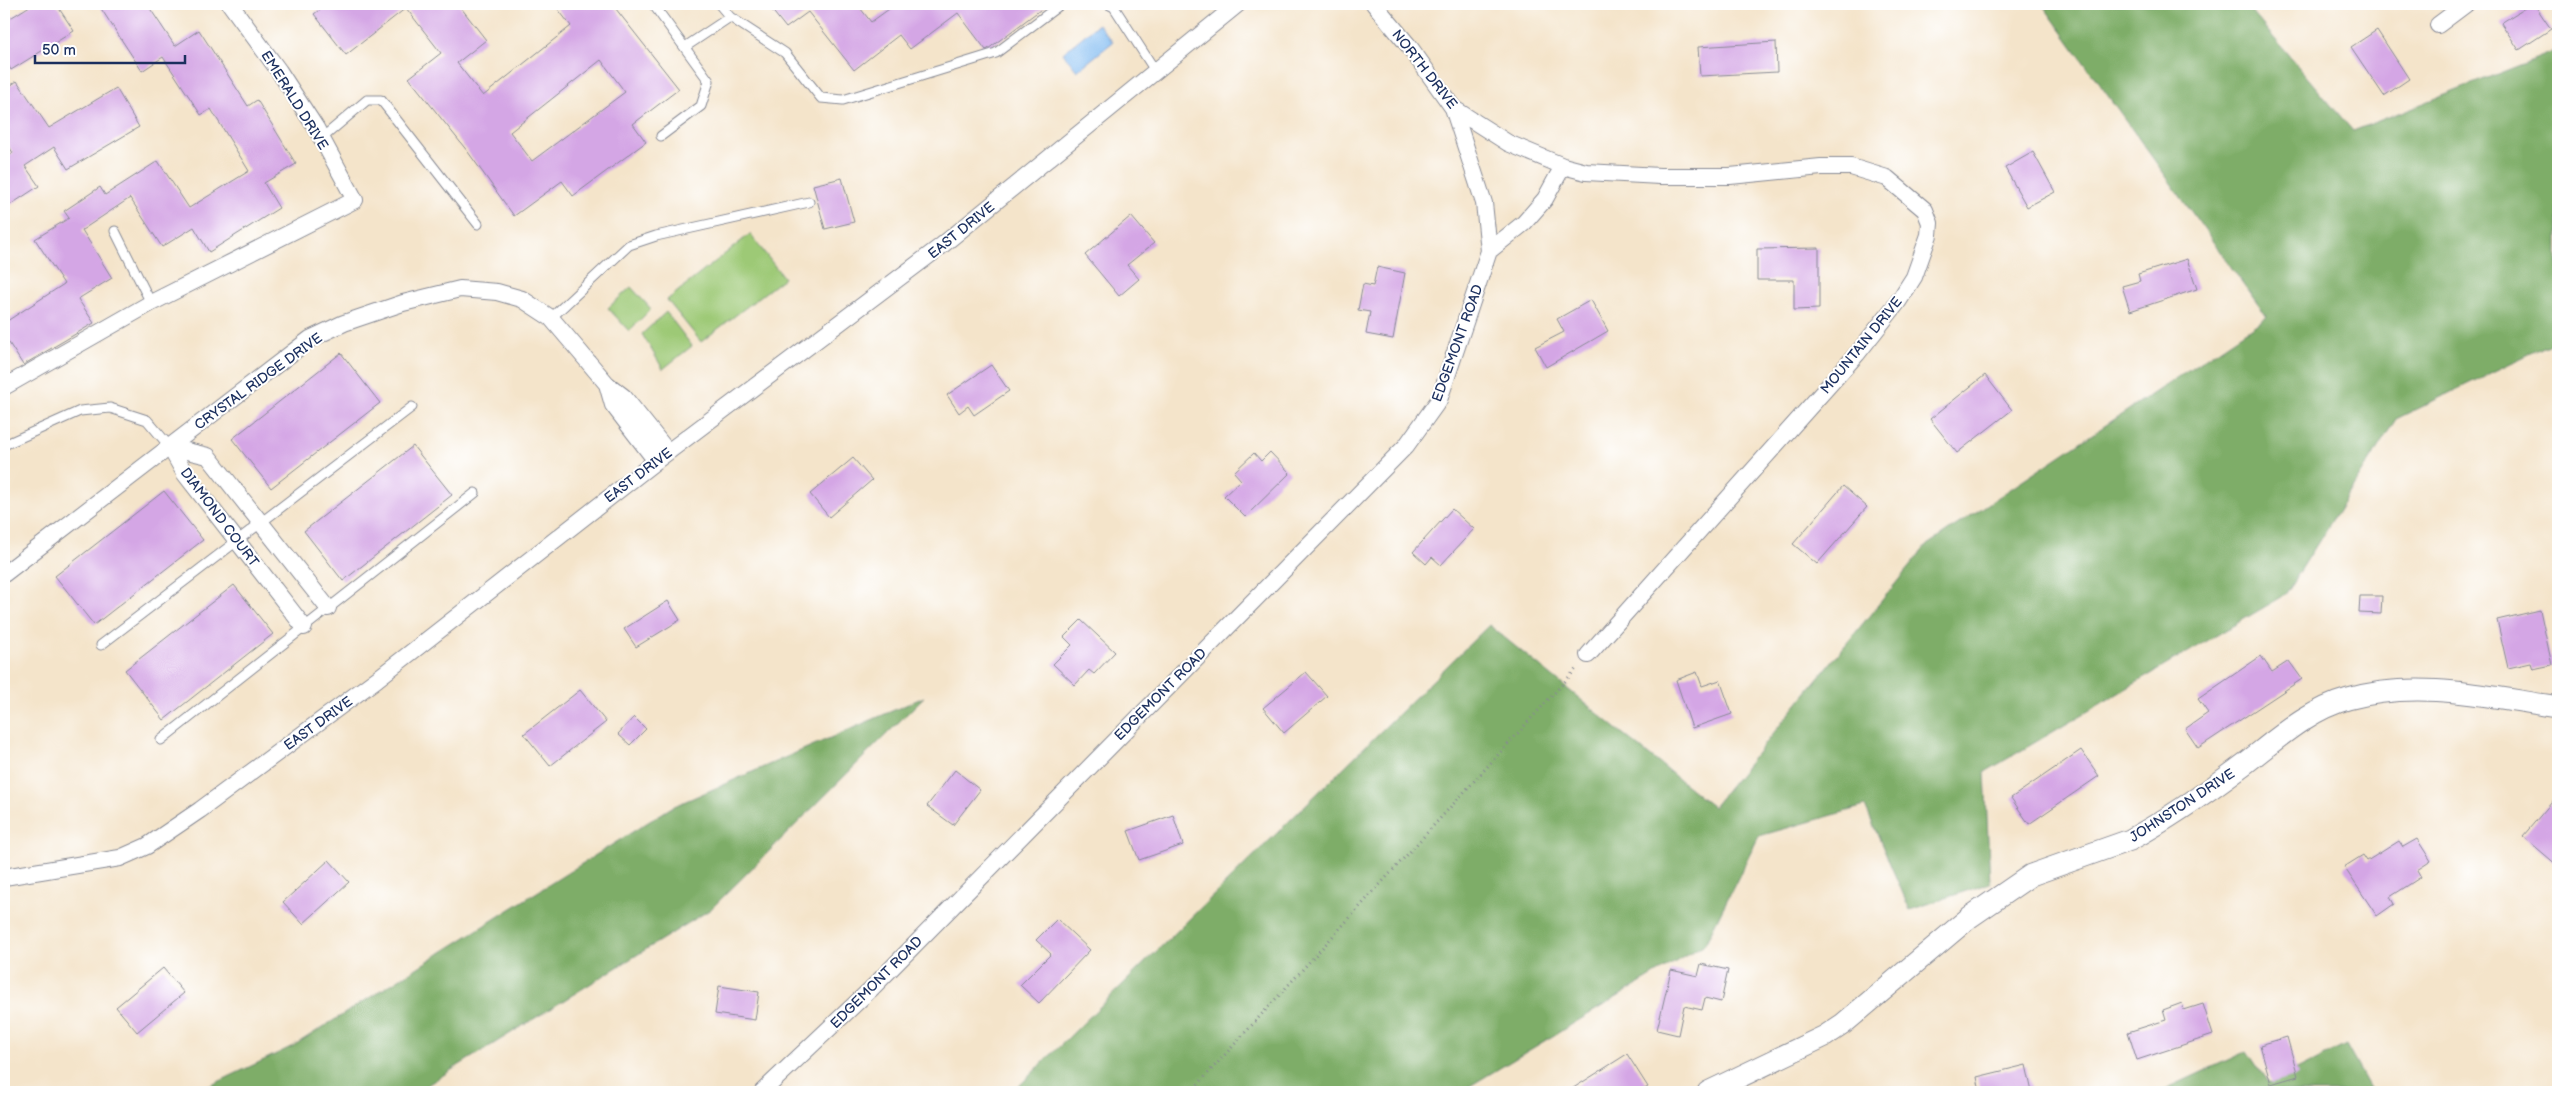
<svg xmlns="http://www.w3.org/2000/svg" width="2562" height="1096" font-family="'Balsamiq Sans',sans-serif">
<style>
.green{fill:#9dc976;stroke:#5c7c6a}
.forest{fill:#7ead67;stroke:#4c6e62}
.water{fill:#7fbaf1;stroke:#4d74a8}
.building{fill:#d4a6e5;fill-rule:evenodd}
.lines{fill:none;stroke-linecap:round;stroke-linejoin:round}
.service-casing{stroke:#888a94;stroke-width:11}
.minor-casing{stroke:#888a94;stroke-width:18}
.tertiary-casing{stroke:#888a94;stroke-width:23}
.path{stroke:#888a94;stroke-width:3;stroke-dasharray:1 4;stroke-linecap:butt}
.service{stroke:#fff;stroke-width:9}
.minor{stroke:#fff;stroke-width:16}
.tertiary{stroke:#fff;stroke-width:21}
.labels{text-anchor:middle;stroke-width:4;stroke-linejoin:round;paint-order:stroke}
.street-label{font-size:14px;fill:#1b2f5e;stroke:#fff}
</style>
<rect width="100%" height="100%" fill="#fff"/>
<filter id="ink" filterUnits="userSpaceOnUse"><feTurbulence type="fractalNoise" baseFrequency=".02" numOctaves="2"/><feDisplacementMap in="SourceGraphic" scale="10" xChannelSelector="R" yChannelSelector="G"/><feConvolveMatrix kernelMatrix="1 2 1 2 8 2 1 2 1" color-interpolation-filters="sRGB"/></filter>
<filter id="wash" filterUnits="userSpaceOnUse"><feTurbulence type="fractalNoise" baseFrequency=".0096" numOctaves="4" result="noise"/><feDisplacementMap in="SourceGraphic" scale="20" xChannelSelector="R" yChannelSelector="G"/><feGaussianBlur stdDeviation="1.12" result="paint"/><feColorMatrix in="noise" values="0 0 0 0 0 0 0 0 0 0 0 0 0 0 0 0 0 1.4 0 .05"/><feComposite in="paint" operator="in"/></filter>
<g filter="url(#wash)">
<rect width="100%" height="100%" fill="#f4e4ca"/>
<path class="green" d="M 750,234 L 784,278 L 701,342 L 667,300 Z
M 631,287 L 651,309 L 629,331 L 608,308 Z
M 666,312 L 692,346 L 663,369 L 642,334 Z"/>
<path class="forest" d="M 2042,4 L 2245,4 L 2353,131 L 2558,50 L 2558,340 L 2396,419 L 2285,595 L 1985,772 L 1990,883 L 1910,910 L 1865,806 L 1759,836 L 1705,944 L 1460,1092 L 1013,1092 L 1489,625 L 1713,807 L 1927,545 L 2267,317 Z
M 924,697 L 711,909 L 416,1092 L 197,1092 L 293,1046 L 672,807 Z
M 2346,1045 L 2372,1092 L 2159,1092 L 2247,1051 L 2269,1084 Z"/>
<path class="water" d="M 1098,24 L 1113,42 L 1077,71 L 1063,53 Z"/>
<g id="blocks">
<path class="building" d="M 33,4 L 56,4 L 74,31 L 11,70 L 4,58 L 4,22 Z
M 98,4 L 147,4 L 175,46 L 199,30 L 248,106 L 257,100 L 296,164 L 264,183 L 279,208 L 209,252 L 194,227 L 162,247 L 130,198 L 82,230 L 112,278 L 78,299 L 94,323 L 23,365 L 4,335 L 4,323 L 64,284 L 35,239 L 69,218 L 64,211 L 100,187 L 105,195 L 158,161 L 189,208 L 249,171 L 211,109 L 201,115 L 163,57 L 142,71 Z
M 327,4 L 458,4 L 486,40 L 457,63 L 483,96 L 571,26 L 554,4 L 612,4 L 679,89 L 633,124 L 646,142 L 573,196 L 562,181 L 514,216 L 468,152 L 409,78 L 441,53 L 406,8 L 346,55 L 314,14 ZM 601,60 L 625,92 L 532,161 L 510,132 Z
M 767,4 L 857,4 L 871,22 L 896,4 L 1048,4 L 988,49 L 986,50 L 958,13 L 910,49 L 899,35 L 854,70 L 808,12 L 786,28 Z
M 2531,4 L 2534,4 L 2551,29 L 2519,50 L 2501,23 Z
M 2377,30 L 2409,79 L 2384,96 L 2351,47 Z
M 1776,42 L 1777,72 L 1700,76 L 1698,47 Z
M 17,81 L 49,128 L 116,88 L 139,127 L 68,169 L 54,147 L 25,166 L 39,186 L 4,209 L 4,159 L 13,153 L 4,138 L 4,90 Z
M 2033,152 L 2055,192 L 2027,207 L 2005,168 Z
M 842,178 L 854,222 L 825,229 L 813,185 Z
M 1131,216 L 1154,243 L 1127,265 L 1139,279 L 1119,296 L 1085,255 Z
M 1819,248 L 1819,309 L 1794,310 L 1794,280 L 1757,280 L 1757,249 Z
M 2187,259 L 2197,289 L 2130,311 L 2122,286 L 2140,281 L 2138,274 Z
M 1377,267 L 1405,273 L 1393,339 L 1366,334 L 1370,312 L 1358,310 L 1363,284 L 1373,286 Z
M 1591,300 L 1608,331 L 1546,367 L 1535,347 L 1564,332 L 1557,319 Z
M 341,353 L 380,403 L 271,488 L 232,439 Z
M 991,365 L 1009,391 L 974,415 L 968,406 L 959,413 L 947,395 Z
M 1985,375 L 2012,410 L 1957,453 L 1930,419 Z
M 413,446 L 452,495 L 343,581 L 304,531 Z
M 1270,452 L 1290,473 L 1245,517 L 1224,496 L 1241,480 L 1234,472 L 1254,453 L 1261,461 Z
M 853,458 L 872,480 L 829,517 L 810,494 Z
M 1843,486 L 1867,507 L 1817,564 L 1793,544 Z
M 164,491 L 203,540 L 94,625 L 55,576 Z
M 1452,509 L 1474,529 L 1441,565 L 1432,557 L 1426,564 L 1413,552 Z
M 234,585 L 273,634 L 164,720 L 125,670 Z
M 2360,596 L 2382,596 L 2381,614 L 2359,613 Z
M 668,601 L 680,620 L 636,647 L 624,629 Z
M 2540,610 L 2552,665 L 2533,669 L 2531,663 L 2508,668 L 2497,620 Z
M 1081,620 L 1115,652 L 1094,674 L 1089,670 L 1075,685 L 1053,664 L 1072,645 L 1064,637 Z
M 2261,656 L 2272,672 L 2289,661 L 2302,679 L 2198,748 L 2185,729 L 2208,713 L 2198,699 Z
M 1306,672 L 1327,696 L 1284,733 L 1263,708 Z
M 1697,672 L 1702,686 L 1720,680 L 1732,714 L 1692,728 L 1676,680 Z
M 580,690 L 606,722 L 550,766 L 524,734 Z
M 634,717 L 646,729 L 630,745 L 618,734 Z
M 2081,750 L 2099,776 L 2029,824 L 2011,798 Z
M 955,770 L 980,790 L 953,825 L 927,806 Z
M 2558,795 L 2558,866 L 2523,836 Z
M 1173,815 L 1183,845 L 1139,860 L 1128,831 Z
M 2417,839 L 2431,861 L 2417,870 L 2421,877 L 2390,897 L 2394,904 L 2377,916 L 2344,867 L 2363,855 L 2367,861 L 2399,841 L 2403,847 Z
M 329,860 L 349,882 L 303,924 L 283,902 Z
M 1057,919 L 1090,950 L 1039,1003 L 1020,985 L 1051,954 L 1036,940 Z
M 1701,964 L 1728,970 L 1721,1002 L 1705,998 L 1702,1010 L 1684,1006 L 1678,1035 L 1657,1030 L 1671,970 L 1698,976 Z
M 163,968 L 184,993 L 137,1032 L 116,1007 Z
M 719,986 L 759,992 L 755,1020 L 715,1014 Z
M 2182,1003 L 2184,1010 L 2203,1004 L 2213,1035 L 2137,1060 L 2128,1032 L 2166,1020 L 2163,1010 Z
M 2287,1037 L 2298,1076 L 2271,1084 L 2260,1045 Z
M 1627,1054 L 1648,1087 L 1639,1092 L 1567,1092 Z
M 2026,1065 L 2032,1092 L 1980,1092 L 1977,1077 Z"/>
</g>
</g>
<g filter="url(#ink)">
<use href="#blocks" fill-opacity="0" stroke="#888a94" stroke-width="1"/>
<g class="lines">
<defs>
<path id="service" d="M 653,4 L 709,81 L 701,106 L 661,136
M 719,4 L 730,17
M 1108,4 L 1114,7 L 1156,72
M 685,47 L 730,17 L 785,53 L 821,98 L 843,100 L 996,53 L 1061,4
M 321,139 L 367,100 L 381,100 L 478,224
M 115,231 L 151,303
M 551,318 L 629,245 L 656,236 L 809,202
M 4,445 L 80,411 L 110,408 L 147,420 L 170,447
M 101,645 L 412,407
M 161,740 L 475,493"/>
<path id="minor" d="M 1374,4 L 1409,46 L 1453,108 L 1508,143 L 1563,166 L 1586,172 L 1660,176 L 1730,176 L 1821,167 L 1851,167 L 1887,178 L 1925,210 L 1930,223 L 1929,235 L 1914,277 L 1898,302 L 1857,354 L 1588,655
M 2438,25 L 2466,4
M 1453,108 L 1484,203 L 1489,251 L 1524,223 L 1545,199 L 1563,166
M 607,384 L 613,405 L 656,461
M 4,387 L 151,303 L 355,200 L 316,128 L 279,71 L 230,4
M 170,447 L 208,456 L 328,608
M 170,447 L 185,474 L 304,627
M 4,574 L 310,339 L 344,323 L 403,303 L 460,289 L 497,292 L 522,299 L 551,318 L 607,384 L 624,397 L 668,452
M 4,877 L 120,858 L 147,846 L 200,810 L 377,679 L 656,461 L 940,247 L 1238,4
M 762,1092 L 872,988 L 1406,446 L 1439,400 L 1489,251"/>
<path id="tertiary" d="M 1708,1092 L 1825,1036 L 1843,1024 L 1970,917 L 2031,875 L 2130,840 C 2170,818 2207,792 2243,765 C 2276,740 2308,710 2348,699 C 2417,679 2490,697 2558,707"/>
</defs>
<use href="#service" class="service-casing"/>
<use href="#minor" class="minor-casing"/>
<use href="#tertiary" class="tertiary-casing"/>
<path class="path" d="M 1191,1092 L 1578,667"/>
<use href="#service" class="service"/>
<use href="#minor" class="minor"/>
<use href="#tertiary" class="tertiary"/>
</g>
</g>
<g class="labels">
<g class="street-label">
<text transform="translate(1425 69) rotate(52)" y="5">NORTH DRIVE</text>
<text transform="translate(295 100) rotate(58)" y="5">EMERALD DRIVE</text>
<text transform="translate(961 230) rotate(-39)" y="5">EAST DRIVE</text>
<text transform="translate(1457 343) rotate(-70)" y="5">EDGEMONT ROAD</text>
<text transform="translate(1861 345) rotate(-51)" y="5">MOUNTAIN DRIVE</text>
<text transform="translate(258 381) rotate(-36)" y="5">CRYSTAL RIDGE DRIVE</text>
<text transform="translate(638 475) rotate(-37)" y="5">EAST DRIVE</text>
<text transform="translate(220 517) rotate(53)" y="5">DIAMOND COURT</text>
<text transform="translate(1160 694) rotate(-45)" y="5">EDGEMONT ROAD</text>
<text transform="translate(318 723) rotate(-36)" y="5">EAST DRIVE</text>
<text transform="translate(2182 805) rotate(-33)" y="5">JOHNSTON DRIVE</text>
<text transform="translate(876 982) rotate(-45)" y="5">EDGEMONT ROAD</text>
</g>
</g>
<rect width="2562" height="1096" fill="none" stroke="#fff" stroke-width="20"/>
<path d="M35 55v8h150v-8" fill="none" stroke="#1b2f5e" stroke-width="2.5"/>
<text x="42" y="55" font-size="15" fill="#1b2f5e" stroke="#ffffff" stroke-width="4" paint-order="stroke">50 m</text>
</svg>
